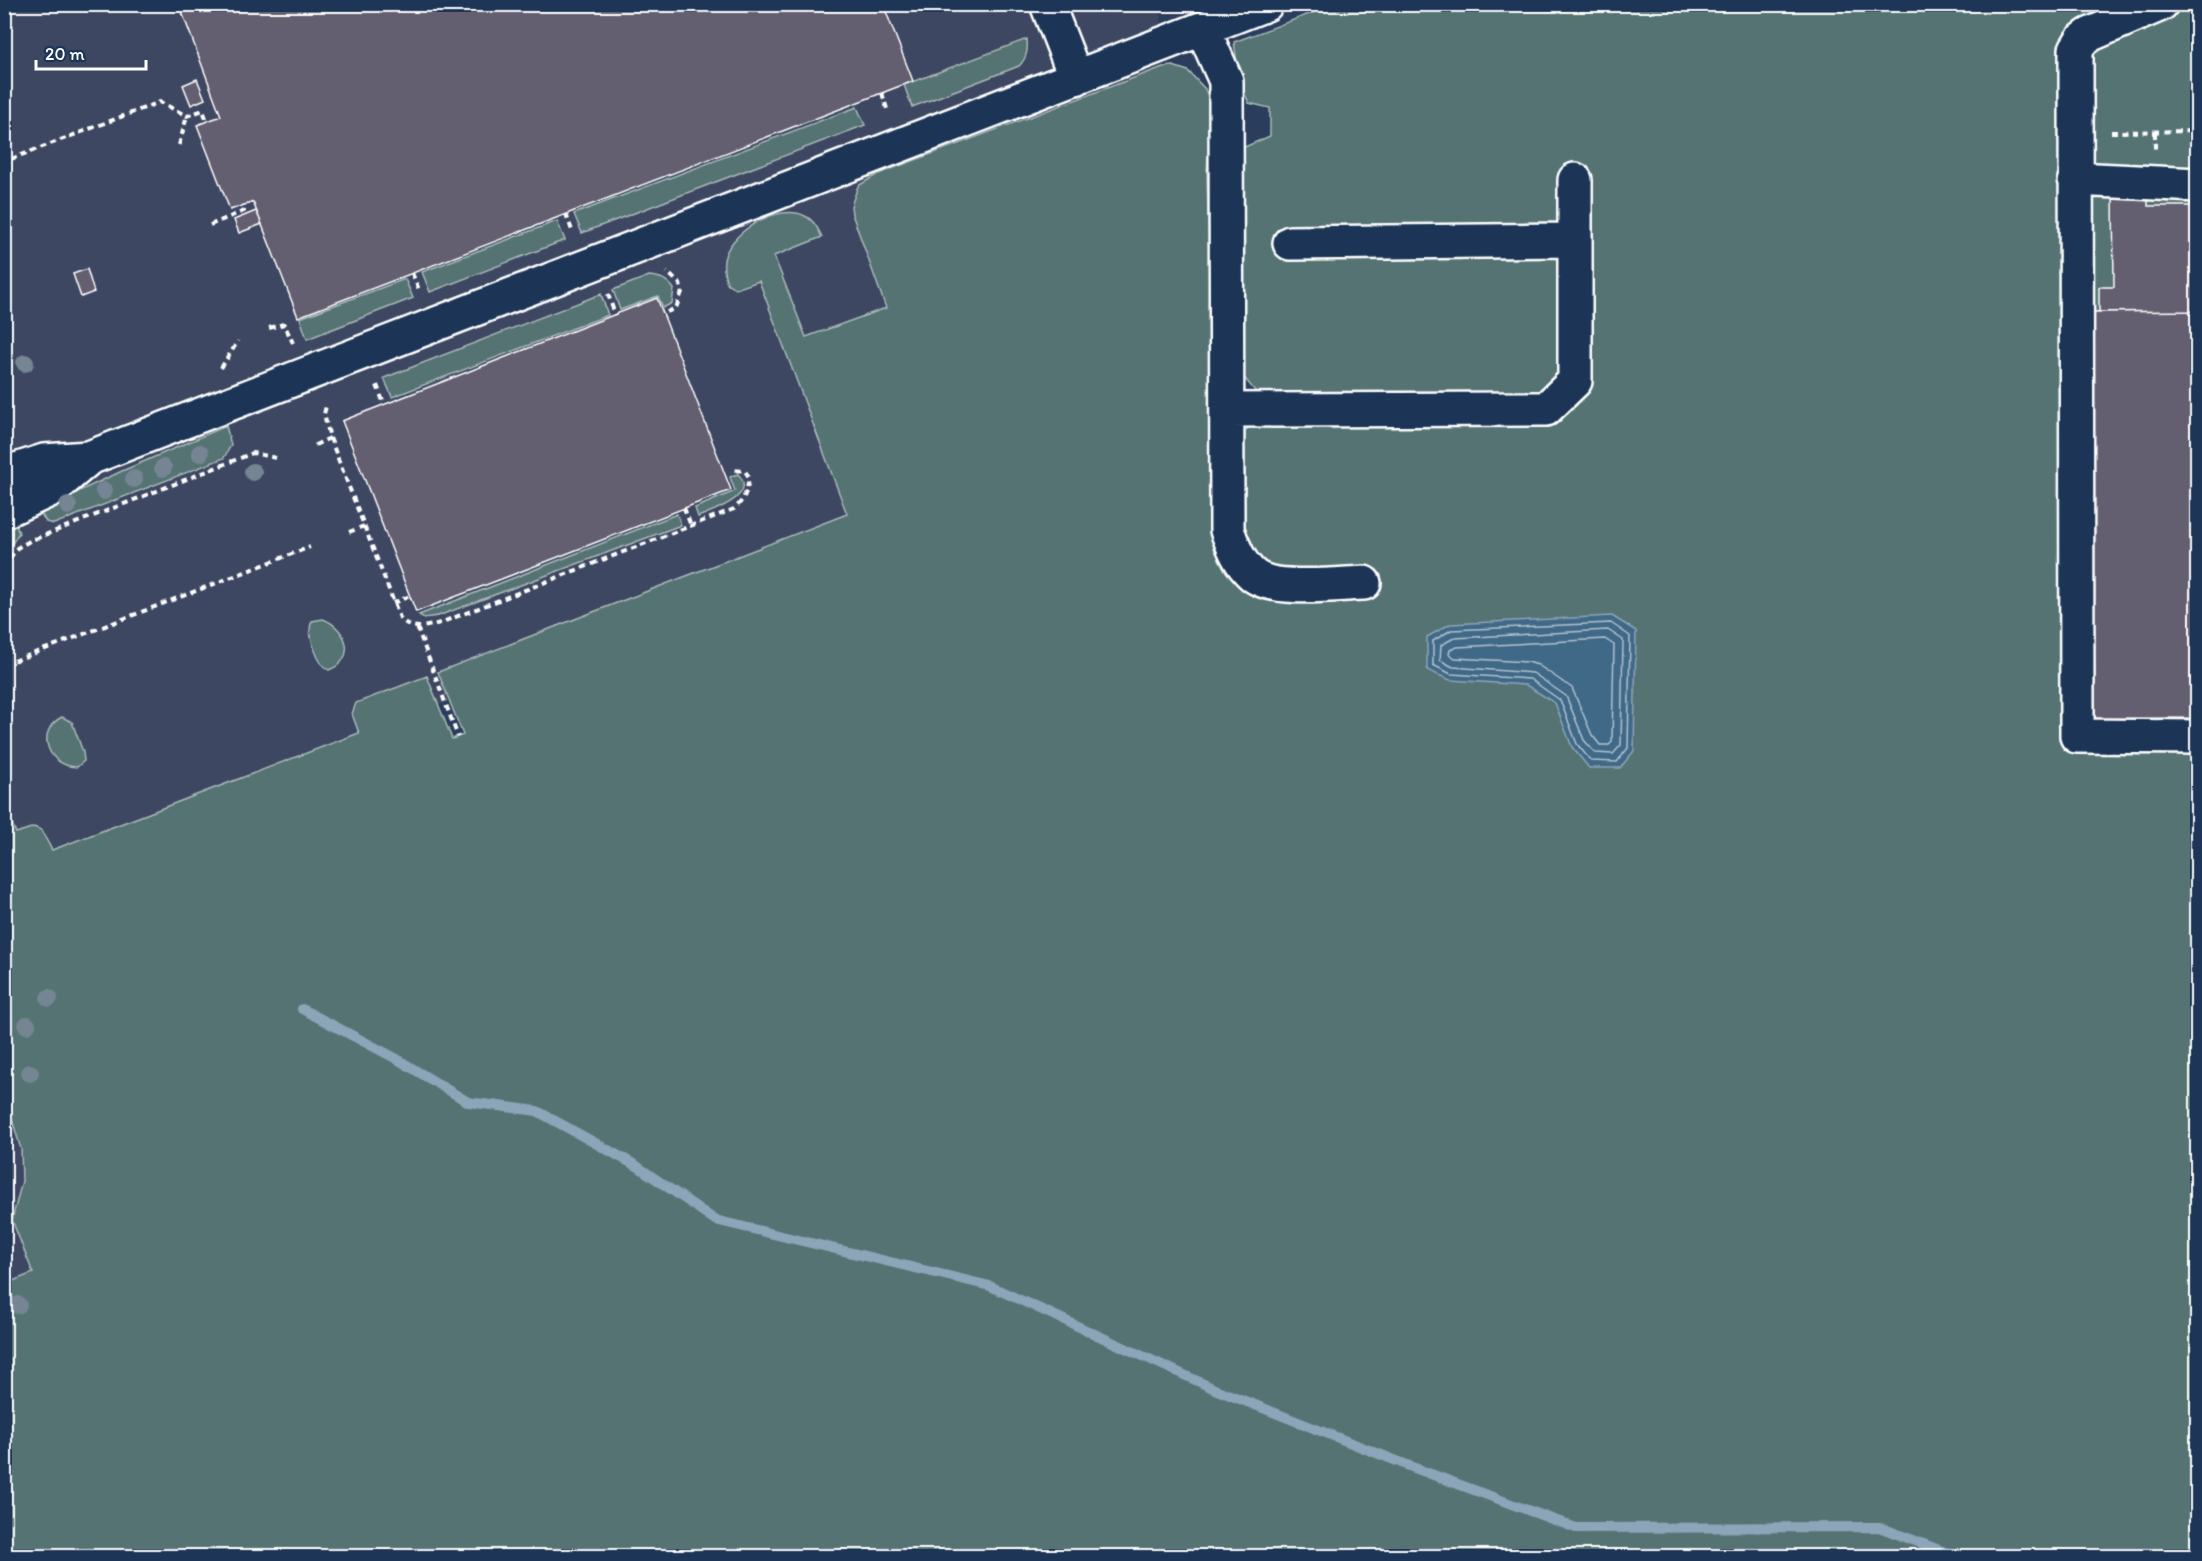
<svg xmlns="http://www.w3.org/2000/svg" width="2202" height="1561" font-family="Itim,sans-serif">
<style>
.built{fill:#3c4762}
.green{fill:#547373;stroke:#aab9b9;stroke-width:1.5}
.water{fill:#406988;stroke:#8ca5b8;stroke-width:1.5}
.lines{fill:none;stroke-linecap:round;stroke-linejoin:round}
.shore{stroke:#b3c3cf;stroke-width:1.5}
.stream{stroke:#8ca5b8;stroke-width:10}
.building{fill:#635e71;stroke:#fff;stroke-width:1.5}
.minor-casing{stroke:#fff;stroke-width:38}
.path{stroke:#fff;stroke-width:4;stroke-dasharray:6 4.5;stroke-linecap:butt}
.minor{stroke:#1d3557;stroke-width:33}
.tree{fill:#758593}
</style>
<rect width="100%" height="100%" fill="#2b3d5c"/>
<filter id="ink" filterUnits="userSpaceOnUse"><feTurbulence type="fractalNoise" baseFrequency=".0167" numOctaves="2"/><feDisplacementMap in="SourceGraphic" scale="12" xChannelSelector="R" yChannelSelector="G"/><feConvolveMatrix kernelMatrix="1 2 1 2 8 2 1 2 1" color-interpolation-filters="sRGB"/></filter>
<g filter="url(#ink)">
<path class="built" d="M 4,5 L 1160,5 L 1163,67 L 878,174 L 858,186 L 853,196 L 852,214 L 886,308 L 806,338 L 882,539 L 52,851 L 69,1336 L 4,1367 Z"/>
<path class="green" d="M 1336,4 L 2197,5 L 2197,1556 L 5,1556 L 5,1284 L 33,1273 L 12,1220 L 22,1181 L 21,1149 L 4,1093 L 4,804 L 16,833 L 34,827 L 41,830 L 52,850 L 359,733 L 352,714 L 356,703 L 427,676 L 452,739 L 463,735 L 438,672 L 847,514 L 759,281 L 736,289 L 727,283 C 724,274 722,265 725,256 C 733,230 779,203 805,216 C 814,220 818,229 822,237 L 774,256 L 806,337 L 886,308 L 852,214 L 851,206 L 858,186 L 878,174 L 1163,67 L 1173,66 L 1188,71 L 1205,89 L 1211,104 L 1207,172 L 1215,512 L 1229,570 L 1290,575 L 1254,556 L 1238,521 L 1237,437 L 1285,400 L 1256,392 L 1237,369 L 1240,149 L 1270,136 L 1270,108 L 1249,103 L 1240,83 L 1234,42 Z
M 1027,39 C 1028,50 1027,58 1019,66 L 912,107 L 904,85 Z
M 857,107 L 865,125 L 582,233 L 574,214 Z
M 557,221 L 565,240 L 430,292 L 422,272 Z
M 649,276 C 660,277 667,279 674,289 L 672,303 L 663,308 L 658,296 L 620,310 L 613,290 Z
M 405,279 L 413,298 L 307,339 L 300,318 Z
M 601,294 L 608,315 L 392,397 L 384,378 Z
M 226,426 L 231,445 L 224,458 L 54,524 L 46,522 L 39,510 L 122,471 Z
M 738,474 C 759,496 712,511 698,517 L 695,508 L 735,491 L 730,477 Z
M 677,514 L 681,525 L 438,616 L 424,618 L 419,615 Z
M 14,521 L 19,533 L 5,554 L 5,526 Z
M 323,619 C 347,628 358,659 329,670 C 318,666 306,632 312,621 Z
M 62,717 L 72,722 L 83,752 L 84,761 L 77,767 C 48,767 34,731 62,717 Z"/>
<path class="water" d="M 1612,616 L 1636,631 L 1634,751 L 1620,768 L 1589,768 L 1572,747 L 1555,703 L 1526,685 L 1450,680 L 1427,670 L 1427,637 L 1450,624 Z"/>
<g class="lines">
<path class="shore" d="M 1611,623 L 1630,636 L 1628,748 L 1617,762 L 1591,761 L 1577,744 L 1560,700 L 1530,679 L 1451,674 L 1433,665 L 1433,641 L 1451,630 Z
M 1608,630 L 1623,640 L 1621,745 L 1613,754 L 1595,753 L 1584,740 L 1566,696 L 1533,673 L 1453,667 L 1440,660 L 1441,645 L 1454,638 Z
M 1605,639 L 1614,645 L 1612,742 L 1609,745 L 1600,745 L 1592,735 L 1572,688 L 1538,665 L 1528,662 L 1455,658 L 1449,654 L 1450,650 L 1457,647 Z"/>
<path class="stream" d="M 302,1009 L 397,1059 L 468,1102 L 537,1111 L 637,1166 L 715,1220 L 990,1286 L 1217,1390 L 1412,1467 L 1576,1528 L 1879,1527 L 1955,1556"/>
</g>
<path class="building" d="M 179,4 L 883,4 L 913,81 L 298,317 L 253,202 L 230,210 L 197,125 L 221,116 Z
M 197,79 L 205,99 L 191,105 L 183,85 Z
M 2148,190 L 2148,206 L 2198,206 L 2198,311 L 2099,312 L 2099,287 L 2114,287 L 2113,191 Z
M 256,211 L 262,224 L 239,233 L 234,220 Z
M 87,269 L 94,292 L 81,297 L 73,274 Z
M 657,298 L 731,490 L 416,612 L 342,421 Z
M 2198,311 L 2198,718 L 2086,719 L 2084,312 Z"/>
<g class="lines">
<defs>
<path id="minor" d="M 1047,4 L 1076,78
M 2161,4 L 2089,35 L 2081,41 L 2076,49 L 2077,736 L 2198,737
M 1203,29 L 1226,81 L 1227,530 C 1233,546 1239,563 1253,575 C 1273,592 1337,584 1364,583
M 2075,179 L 2198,185
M 1290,243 L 1575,240
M 1227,410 L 1546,409 L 1575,381 L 1575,180
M 4,474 L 44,461 L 89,458 L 1266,4
M 4,511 L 54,488 L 89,458"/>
</defs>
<use href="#minor" class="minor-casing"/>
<path class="path" d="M 882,93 L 888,112
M 2111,132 L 2198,131
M 2155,132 L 2155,149
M 179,145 L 187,116
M 11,159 L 160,102 L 187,116 L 203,110 L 207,121
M 566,214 L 573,233
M 210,225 L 244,211 L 242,205
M 412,273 L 420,292
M 608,294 L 615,315
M 667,312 L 676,308 L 682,292 L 680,284 L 667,272
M 269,328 L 284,324 L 293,343
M 221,368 L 238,341
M 377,385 L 384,404
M 330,438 L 400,618 C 411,631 425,627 440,623 L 734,509 C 745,499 747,491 749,477 L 745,471 L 731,470
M 315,445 L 330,438 L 324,414 L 326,406
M 684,508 L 691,526
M 349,532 L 364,526
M 35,539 L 253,453 L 276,458
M 4,567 L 17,548 L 35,538
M 393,603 L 410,596
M 417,627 L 458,737
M 14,661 L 310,547"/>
<use href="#minor" class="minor"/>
</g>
<g class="tree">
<circle cx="25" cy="363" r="9"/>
<circle cx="200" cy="453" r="9"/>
<circle cx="163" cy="468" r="9"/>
<circle cx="253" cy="472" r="9"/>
<circle cx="134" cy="479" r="9"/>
<circle cx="104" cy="491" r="9"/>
<circle cx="68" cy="506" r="9"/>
<circle cx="49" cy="998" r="9"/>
<circle cx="27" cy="1025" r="9"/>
<circle cx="30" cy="1073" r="9"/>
<circle cx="18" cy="1305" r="9"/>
</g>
</g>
<rect width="2202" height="1561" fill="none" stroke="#1d3557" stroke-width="24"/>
<rect x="12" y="12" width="2178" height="1537" fill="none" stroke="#fff" stroke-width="2" filter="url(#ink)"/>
<path d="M36 60v9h110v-9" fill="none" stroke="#ffffff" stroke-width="3"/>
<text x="45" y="60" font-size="18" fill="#ffffff" stroke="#1d3557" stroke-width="4.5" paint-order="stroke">20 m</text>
</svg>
